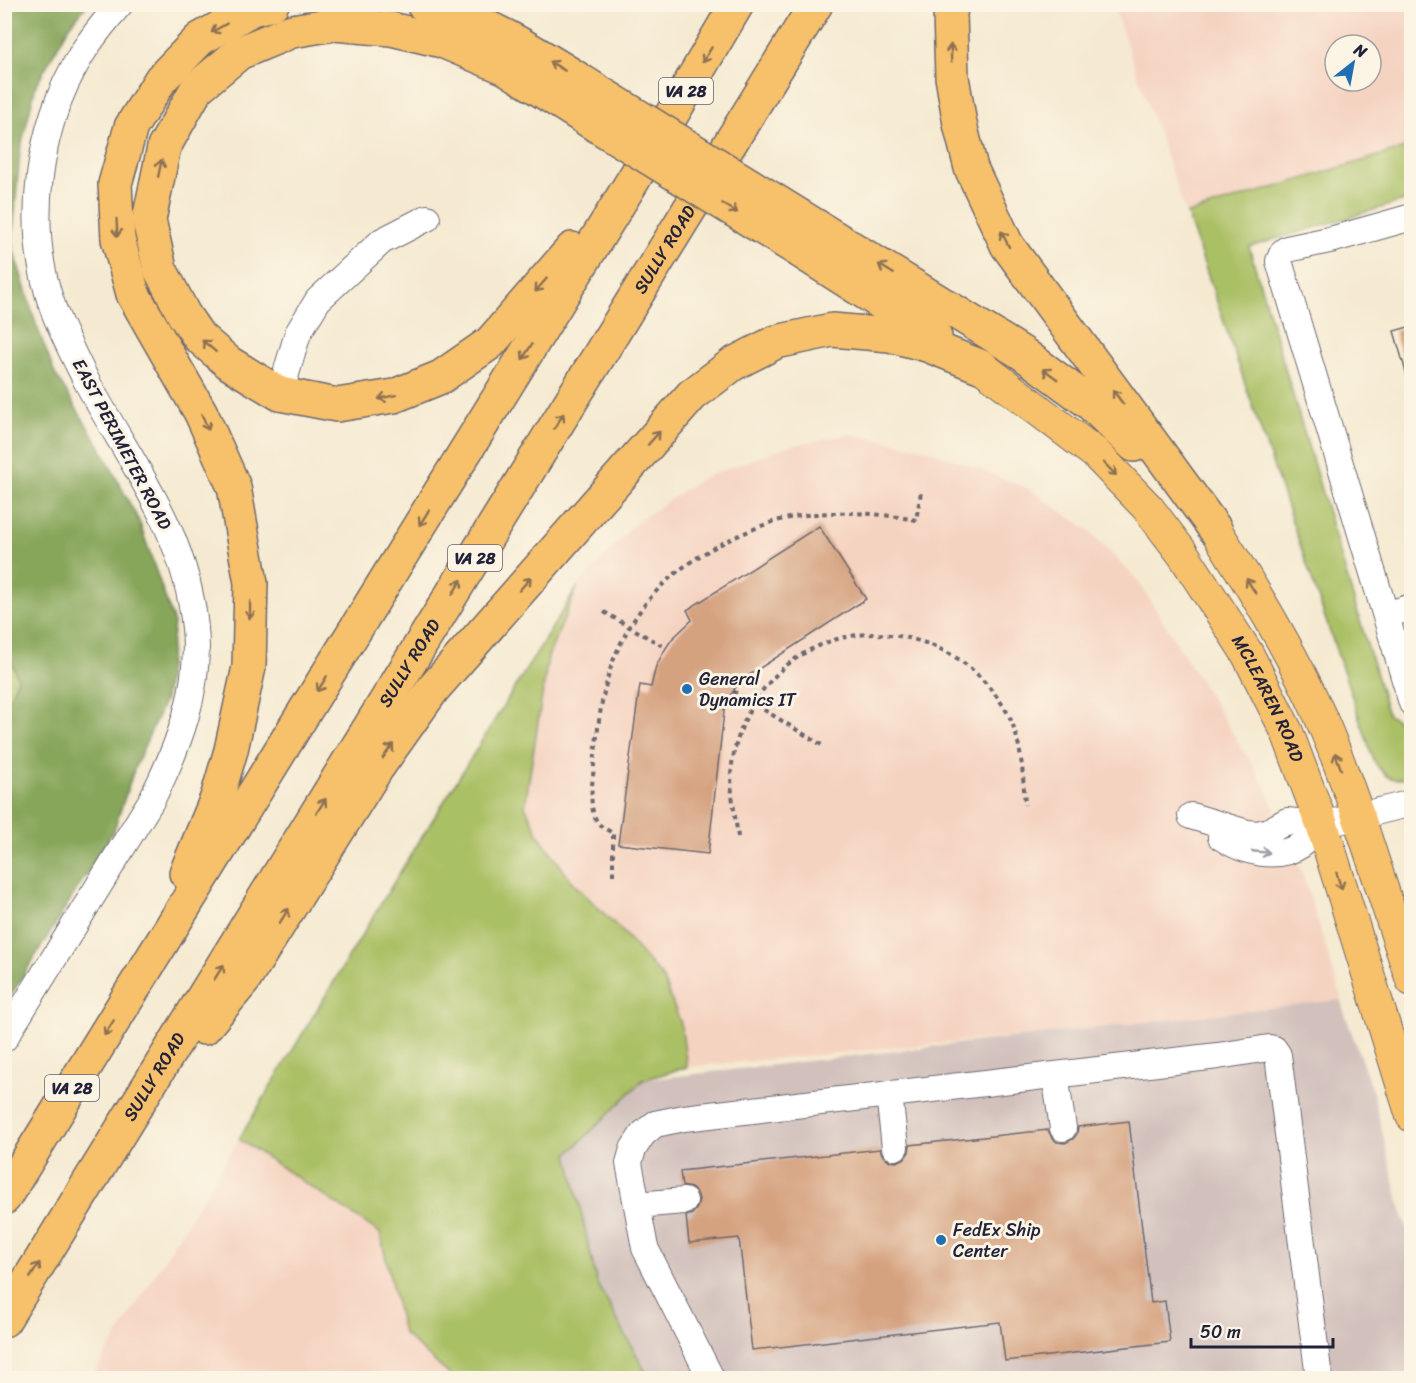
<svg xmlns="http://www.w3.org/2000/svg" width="1416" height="1383" font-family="Sriracha,sans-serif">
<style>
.built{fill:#f5d3c1;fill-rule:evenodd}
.industrial{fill:#d1c0bc}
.green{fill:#aac065;stroke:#667150;stroke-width:1.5}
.forest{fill:#87a65a;stroke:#54644a;stroke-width:1.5}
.building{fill:#d5a280}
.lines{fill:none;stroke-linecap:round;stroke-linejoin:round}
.minor-casing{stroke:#6c6870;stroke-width:28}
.major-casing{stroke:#6c6870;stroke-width:34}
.highway-casing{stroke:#6c6870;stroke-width:36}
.path{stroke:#6c6870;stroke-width:4;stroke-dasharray:4.5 4.5;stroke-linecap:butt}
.minor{stroke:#fff;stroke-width:26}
.major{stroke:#f7c06b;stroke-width:32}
.highway{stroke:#f7c06b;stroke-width:33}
.highway-bridge-casing{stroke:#6c6870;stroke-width:36;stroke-linecap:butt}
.highway-bridge{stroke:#f7c06b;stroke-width:33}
.oneway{stroke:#8c7153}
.oneway2{stroke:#9c9ca7}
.poi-dot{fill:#1f6fb2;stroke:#fcf5e5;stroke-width:2}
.labels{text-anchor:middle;stroke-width:6;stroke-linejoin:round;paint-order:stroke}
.shield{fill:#fcf5e5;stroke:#63616e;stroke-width:1.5}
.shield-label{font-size:16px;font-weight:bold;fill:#22223b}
.street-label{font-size:18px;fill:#22223b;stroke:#fcf5e5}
.poi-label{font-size:18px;fill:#22223b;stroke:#fcf5e5;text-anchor:start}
</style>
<rect width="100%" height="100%" fill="#fcf5e5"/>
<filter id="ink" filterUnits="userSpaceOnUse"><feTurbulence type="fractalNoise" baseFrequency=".0167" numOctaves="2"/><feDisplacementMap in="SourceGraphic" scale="12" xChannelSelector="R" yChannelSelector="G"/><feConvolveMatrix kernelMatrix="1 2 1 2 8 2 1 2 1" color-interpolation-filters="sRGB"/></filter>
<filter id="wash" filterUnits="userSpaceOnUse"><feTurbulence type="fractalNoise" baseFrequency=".008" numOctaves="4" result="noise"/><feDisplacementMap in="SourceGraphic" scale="24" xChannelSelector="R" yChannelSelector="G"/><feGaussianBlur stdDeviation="1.35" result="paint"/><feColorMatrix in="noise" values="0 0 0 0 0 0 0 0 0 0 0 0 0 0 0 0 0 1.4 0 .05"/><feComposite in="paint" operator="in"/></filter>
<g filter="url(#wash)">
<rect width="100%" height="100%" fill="#f5ead1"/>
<path class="built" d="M 1113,5 L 1411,5 L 1411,154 L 1189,222 ZM 1335,45 L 1371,45 L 1371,81 L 1335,81 Z
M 849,434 L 927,449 L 1029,489 L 1088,530 L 1139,582 L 1265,786 L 1304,878 L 1344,1006 L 687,1067 L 681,1024 L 622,931 L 572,882 L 540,837 L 525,806 L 548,657 L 578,586 L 635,523 L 703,478 L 785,447 Z
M 239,1139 L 380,1233 L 403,1333 L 453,1378 L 91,1378 Z"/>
<path class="industrial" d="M 1340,1000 L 1373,1093 L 1401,1210 L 1411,1240 L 1411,1378 L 649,1378 L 597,1283 L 568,1154 L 643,1080 Z"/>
<path class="green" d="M 1411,146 L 1411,199 L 1249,247 L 1388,715 L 1411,727 L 1411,777 C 1391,782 1385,778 1374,761 L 1187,214 Z
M 578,586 L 548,657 L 525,806 L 540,837 L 572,882 L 622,931 L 662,977 L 681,1024 L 687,1067 L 643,1080 L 568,1154 L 597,1283 L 649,1378 L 453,1378 L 403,1333 L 380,1233 L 239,1139 L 394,882 Z
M 5,644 L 18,679 L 5,709 Z"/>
<path class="forest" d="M 5,4 L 87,5 L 69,27 L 36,85 L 20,151 L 12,245 L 36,324 L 55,374 L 99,445 L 139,521 L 174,623 L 165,700 L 135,767 L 114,830 L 5,1005 L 4,709 L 18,679 L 4,644 Z"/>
<g id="blocks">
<path class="building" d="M 1412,326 L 1412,375 L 1407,376 L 1394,331 Z
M 819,526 L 866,599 L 740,681 L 725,703 L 708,854 L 618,844 L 640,685 L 651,687 L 656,666 L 666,648 L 672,639 L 692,620 L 687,610 Z
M 1129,1121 L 1151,1303 L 1165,1301 L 1170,1342 L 1005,1361 L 1000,1322 L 752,1350 L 739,1238 L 689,1243 L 686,1216 L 692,1214 L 697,1208 L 699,1199 L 697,1193 L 691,1188 L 682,1186 L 680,1171 L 880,1149 L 883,1156 L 890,1161 L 896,1162 L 904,1159 L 909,1152 L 910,1145 L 1048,1130 L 1052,1138 L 1057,1142 L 1065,1143 L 1073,1139 L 1077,1134 L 1078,1127 Z"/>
</g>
</g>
<g filter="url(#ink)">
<use href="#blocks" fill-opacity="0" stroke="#6c6870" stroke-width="1.5"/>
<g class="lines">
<defs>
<path id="minor" d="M 1412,217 L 1334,239 L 1287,249 L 1283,252 L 1279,261 L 1412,703
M 280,394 L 298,333 L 318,300 L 382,241 L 427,218
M 1386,615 L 1412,607
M 1191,816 L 1247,833 L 1258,834 L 1269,831 L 1287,821 L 1322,825 L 1412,803
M 1221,837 C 1243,852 1277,861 1301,845 C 1308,840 1315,831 1322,825
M 4,1039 L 151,801 C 178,748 201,689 195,628 C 186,531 131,464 87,382 C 75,358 62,333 53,308 C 24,228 37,127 81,55 C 92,37 106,20 120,4
M 1055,1075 L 1063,1128
M 889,1094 L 895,1147
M 637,1205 L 684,1201
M 711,1378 L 645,1248 L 629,1163 L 633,1149 L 643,1134 L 655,1124 L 684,1118 L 1218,1056 L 1269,1048 L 1274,1049 L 1278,1055 L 1319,1378"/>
<g id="major">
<path id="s1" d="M 982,367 L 1095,453 L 1148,508 L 1183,554 L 1247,653 L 1287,732 L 1322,825 L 1412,1116"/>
<path d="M 1215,529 C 1253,589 1291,650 1320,716 C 1357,801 1382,892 1412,980"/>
</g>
<g id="highway">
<path d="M 423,4 C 490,20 549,61 607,97"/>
<path d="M 952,4 L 950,14 L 952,77 L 960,124 L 971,168 L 1007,245 L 1215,529"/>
<path d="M 816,226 L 1022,353 L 1090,403 L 1134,445"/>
<path d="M 572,249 L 490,343 L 441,377 L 394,396 L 337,405 L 280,394 L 229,363 L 199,337 L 184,315 L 160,269 L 149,220 L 164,147 L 197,88 L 239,53 L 292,31 L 334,24 L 391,29 L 442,41 L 506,68 L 591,122"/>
<path d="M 800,251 L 935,337"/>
<path d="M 186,873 L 217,798 L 231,750 L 249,667 L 251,583 L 234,487 L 201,413 L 133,294 L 118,239 L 115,184 L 131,127 L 161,79 L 200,39 L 252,9 L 272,4"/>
<path d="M 204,1028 L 244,980 L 377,768 L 433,689 L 692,395 L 733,364 L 776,342 L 832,330 L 890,335 L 927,345 L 982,367"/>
<path d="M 4,1198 L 635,177 L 737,4"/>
<path id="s2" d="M 4,1320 L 816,4"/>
</g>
</defs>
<use href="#minor" class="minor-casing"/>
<use href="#major" class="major-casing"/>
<use href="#highway" class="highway-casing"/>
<path class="path" d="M 604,612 L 666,648
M 733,691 L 825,747
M 738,837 C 735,814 729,787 732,764 C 745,676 824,616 912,639 C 939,646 959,657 979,676 C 991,689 1004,704 1011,720 C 1022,747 1023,776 1025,805
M 613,875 L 613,833 C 610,831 604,829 601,826 C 586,812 593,782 594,765 C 598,725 602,681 620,645 C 646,590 687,558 742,534 C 754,529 767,523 780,520 C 823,509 873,512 916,520 L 921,492"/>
<use href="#minor" class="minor"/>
<use href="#major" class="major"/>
<use href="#highway" class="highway"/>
<defs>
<path id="highway-bridge" d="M 607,97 L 816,226
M 591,122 L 800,251"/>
</defs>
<use href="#highway-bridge" class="highway-bridge-casing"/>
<use href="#highway-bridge" class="highway-bridge"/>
</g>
<defs><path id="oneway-shaft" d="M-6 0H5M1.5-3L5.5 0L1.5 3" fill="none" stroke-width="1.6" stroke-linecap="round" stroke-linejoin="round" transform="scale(1.5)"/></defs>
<g class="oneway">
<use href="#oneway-shaft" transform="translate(219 28) rotate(150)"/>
<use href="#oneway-shaft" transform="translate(951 53) rotate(-92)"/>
<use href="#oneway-shaft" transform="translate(707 55) rotate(121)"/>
<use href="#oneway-shaft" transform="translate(557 66) rotate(-149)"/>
<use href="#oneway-shaft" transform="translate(160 168) rotate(-78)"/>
<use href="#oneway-shaft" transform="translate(730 208) rotate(32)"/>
<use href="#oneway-shaft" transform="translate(117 228) rotate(87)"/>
<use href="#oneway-shaft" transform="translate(1005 239) rotate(-117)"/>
<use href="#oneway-shaft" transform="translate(886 269) rotate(-148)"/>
<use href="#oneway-shaft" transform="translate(541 285) rotate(131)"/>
<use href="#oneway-shaft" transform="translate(209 346) rotate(-139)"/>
<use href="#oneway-shaft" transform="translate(527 352) rotate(122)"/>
<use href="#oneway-shaft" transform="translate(1050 374) rotate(-144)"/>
<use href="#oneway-shaft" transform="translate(387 397) rotate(168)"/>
<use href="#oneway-shaft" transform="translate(1118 397) rotate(-126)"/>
<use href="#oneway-shaft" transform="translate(559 421) rotate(-58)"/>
<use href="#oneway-shaft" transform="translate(205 422) rotate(66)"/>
<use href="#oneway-shaft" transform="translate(654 438) rotate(-48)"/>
<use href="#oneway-shaft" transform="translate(1110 469) rotate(46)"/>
<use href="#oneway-shaft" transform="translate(424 518) rotate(122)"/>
<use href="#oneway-shaft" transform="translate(525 584) rotate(-48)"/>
<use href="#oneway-shaft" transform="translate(1251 586) rotate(-122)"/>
<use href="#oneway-shaft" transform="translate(457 587) rotate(-58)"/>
<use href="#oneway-shaft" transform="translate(250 610) rotate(91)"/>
<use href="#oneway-shaft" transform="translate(322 684) rotate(122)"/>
<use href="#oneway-shaft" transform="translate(388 751) rotate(-54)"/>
<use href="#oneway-shaft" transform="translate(1338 761) rotate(-110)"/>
<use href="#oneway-shaft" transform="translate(321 806) rotate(-58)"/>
<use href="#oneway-shaft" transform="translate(1339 881) rotate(73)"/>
<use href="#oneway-shaft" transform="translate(284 916) rotate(-58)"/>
<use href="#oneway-shaft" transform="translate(219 972) rotate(-58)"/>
<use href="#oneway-shaft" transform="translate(109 1028) rotate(122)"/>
<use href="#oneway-shaft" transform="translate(35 1270) rotate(-58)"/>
</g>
<use class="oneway2" href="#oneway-shaft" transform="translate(1261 852) rotate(5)"/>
</g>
<g class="poi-dot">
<circle cx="687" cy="689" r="6"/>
<circle cx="941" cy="1240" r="6"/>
</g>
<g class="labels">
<g class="shield">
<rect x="659" y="78" width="54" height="26" rx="4.5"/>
<rect x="448" y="545" width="54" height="26" rx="4.5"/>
<rect x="45" y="1075" width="54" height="26" rx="4.5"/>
</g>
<g class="shield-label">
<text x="686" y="97">VA 28</text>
<text x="475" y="564">VA 28</text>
<text x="72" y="1094">VA 28</text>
</g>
<g class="street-label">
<text dy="6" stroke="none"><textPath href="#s2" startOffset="1258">SULLY ROAD</textPath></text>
<text transform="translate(122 444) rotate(62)" y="6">EAST PERIMETER ROAD</text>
<text dy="6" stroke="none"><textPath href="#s2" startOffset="772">SULLY ROAD</textPath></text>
<text dy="6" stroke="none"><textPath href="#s1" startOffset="444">MCLEAREN ROAD</textPath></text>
<text dy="6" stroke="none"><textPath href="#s2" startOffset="286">SULLY ROAD</textPath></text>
</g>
<g class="poi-label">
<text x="699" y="685">General<tspan x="699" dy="21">Dynamics IT</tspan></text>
<text x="953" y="1236">FedEx Ship<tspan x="953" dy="21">Center</tspan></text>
</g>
</g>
<rect width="1416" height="1383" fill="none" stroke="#fcf5e5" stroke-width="24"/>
<g transform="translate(1353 63) rotate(31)"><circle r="28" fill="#fcf5e5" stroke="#a5a1a1" stroke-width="1.5"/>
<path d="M0-4.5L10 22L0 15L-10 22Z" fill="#1f6fb2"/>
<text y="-9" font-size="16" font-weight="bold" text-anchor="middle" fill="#22223b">N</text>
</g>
<path d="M1191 1338v9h142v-9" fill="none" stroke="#22223b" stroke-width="3"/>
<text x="1200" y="1338" font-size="18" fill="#22223b" stroke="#fcf5e5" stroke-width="4.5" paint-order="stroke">50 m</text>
</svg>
